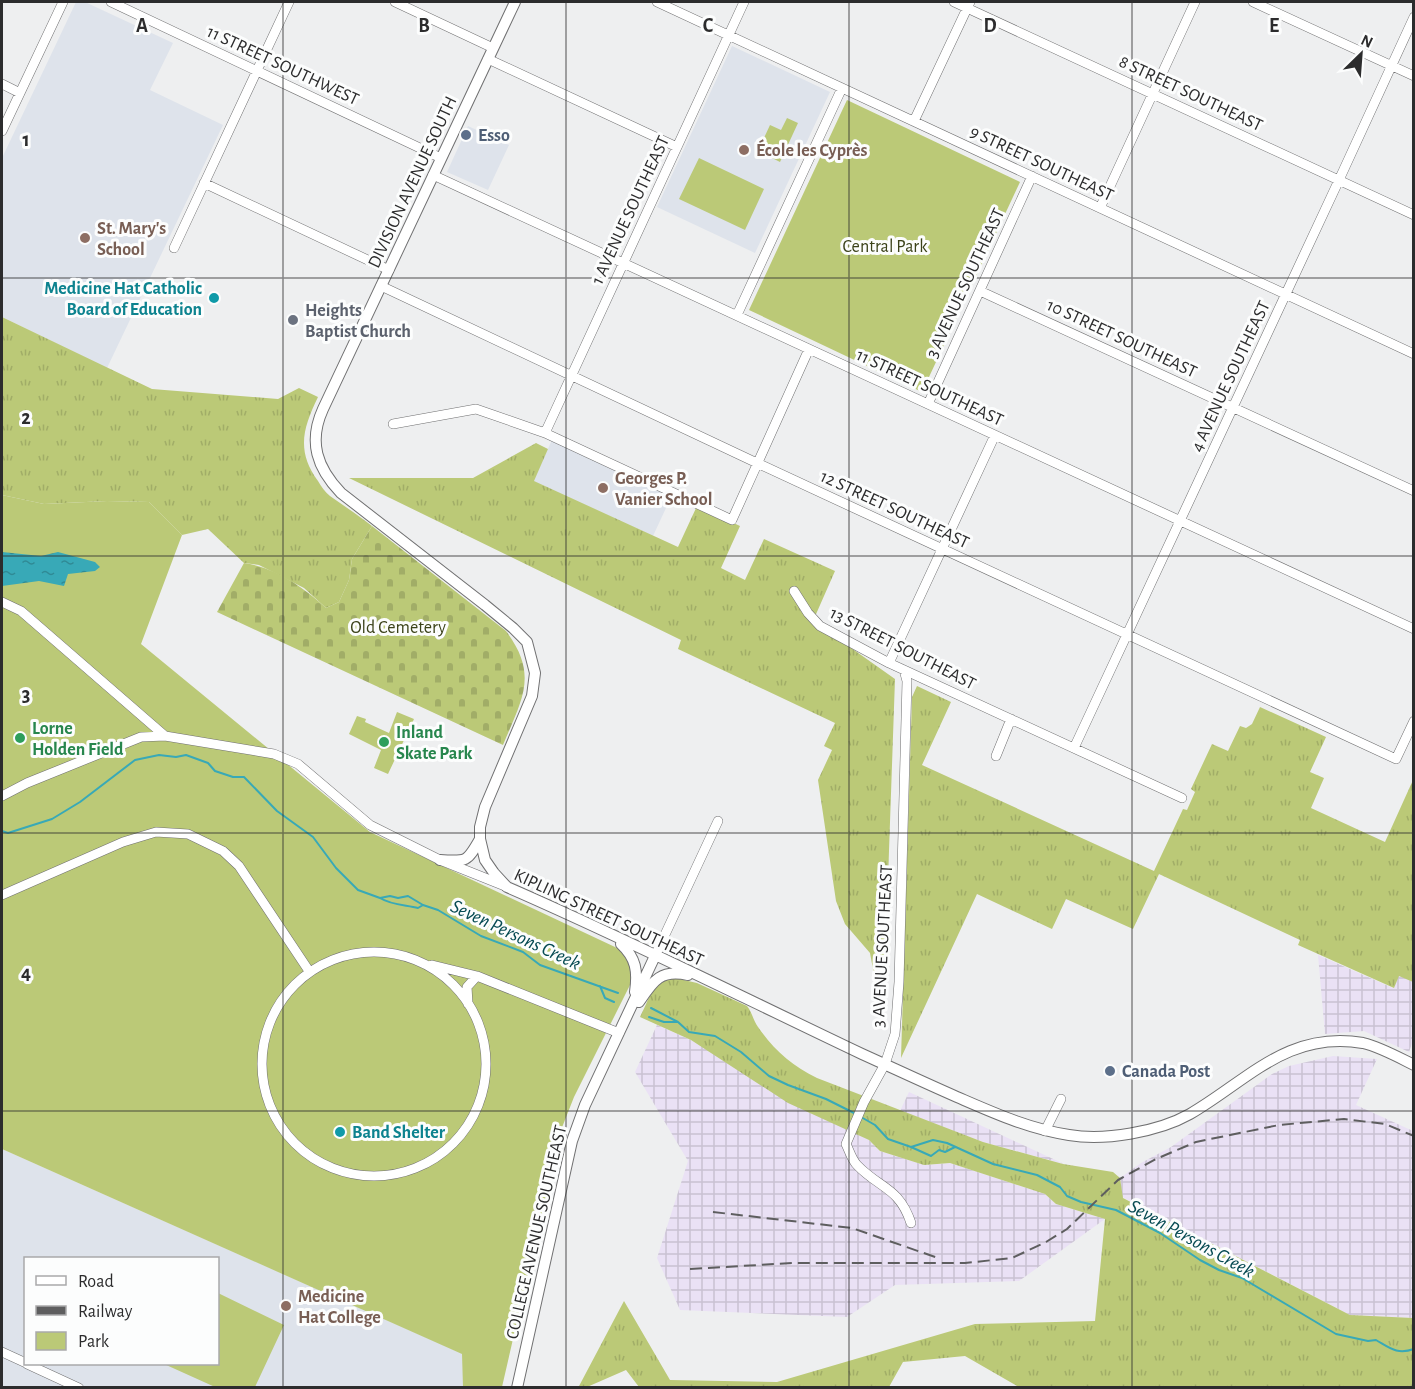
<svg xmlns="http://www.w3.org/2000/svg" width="1415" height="1389" font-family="'Alegreya Sans',sans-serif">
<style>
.built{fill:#dee3eb;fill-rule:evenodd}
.industrial{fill:url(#industrial-grid)}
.grass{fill:url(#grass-tufts)}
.cemetery{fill:url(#cemetery-stones)}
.green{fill:#bbc977}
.water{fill:url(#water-ripples)}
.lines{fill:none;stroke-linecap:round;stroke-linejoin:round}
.stream{stroke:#38a9b7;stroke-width:2}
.minor-casing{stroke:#707071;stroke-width:10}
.tertiary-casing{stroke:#707071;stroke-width:12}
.minor{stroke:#fff;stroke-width:9}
.tertiary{stroke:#fff;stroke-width:10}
.rail{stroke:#5e5e5f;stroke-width:2;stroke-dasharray:12 6;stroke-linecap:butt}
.grid{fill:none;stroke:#2c2c2d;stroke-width:1.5;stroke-opacity:0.55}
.service-dot{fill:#5c6f8a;stroke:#fcfdfd;stroke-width:2}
.education-dot{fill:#8d6e63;stroke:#fcfdfd;stroke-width:2}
.culture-dot{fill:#0f9aa8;stroke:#fcfdfd;stroke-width:2}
.worship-dot{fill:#6b7280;stroke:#fcfdfd;stroke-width:2}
.leisure-dot{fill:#2e9e5b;stroke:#fcfdfd;stroke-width:2}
.labels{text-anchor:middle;stroke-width:6;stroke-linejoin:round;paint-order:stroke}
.street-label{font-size:18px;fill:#2c2c2d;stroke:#fcfdfd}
.service-label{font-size:18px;font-weight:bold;fill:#4e5e75;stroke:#fcfdfd;text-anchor:start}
.education-label{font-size:18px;font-weight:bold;fill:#785e54;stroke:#fcfdfd;text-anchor:start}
.park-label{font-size:18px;fill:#3b4219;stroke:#fcfdfd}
.culture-label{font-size:18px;font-weight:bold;fill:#0d838f;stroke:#fcfdfd;text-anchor:end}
.worship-label{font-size:18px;font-weight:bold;fill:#5b616d;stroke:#fcfdfd;text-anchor:start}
.leisure-label{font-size:18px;font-weight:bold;fill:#27864d;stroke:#fcfdfd;text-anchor:start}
.water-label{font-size:20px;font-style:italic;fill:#074b53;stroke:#fcfdfd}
.grid-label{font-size:20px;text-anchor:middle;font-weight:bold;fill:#2c2c2d;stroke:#fcfdfd;stroke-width:6;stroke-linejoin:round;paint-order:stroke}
</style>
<defs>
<pattern id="industrial-grid" width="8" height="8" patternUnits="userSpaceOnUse" patternTransform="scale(1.5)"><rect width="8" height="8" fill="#eae1f5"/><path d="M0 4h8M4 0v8" fill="none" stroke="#c9c1d2"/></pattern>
<pattern id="grass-tufts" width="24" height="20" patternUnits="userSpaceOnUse" patternTransform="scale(1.5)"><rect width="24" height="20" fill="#bbc977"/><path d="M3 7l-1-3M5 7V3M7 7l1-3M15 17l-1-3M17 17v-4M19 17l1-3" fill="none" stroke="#a1ad67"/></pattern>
<pattern id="cemetery-stones" width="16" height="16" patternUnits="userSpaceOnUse" patternTransform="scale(1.5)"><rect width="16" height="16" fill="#bbc977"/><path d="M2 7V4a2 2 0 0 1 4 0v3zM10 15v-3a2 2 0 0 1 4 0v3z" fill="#a1ad67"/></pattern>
<pattern id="water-ripples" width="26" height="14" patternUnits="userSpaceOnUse" patternTransform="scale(1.5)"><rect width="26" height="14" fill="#38a9b7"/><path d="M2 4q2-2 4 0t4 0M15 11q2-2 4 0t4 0" fill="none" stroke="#2f8a95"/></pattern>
</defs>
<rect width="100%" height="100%" fill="#eeeff0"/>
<path class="built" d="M 76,2 L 85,2 L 173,43 L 150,90 L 223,125 L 107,368 L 2,317 L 2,158 Z
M 732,46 L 830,92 L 755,253 L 657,207 Z
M 468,126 L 509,145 L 488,190 L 447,172 Z
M 552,440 L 672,495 L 653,536 L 533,481 Z
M 2,1149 L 463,1354 L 463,1387 L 2,1388 ZM 26,1258 L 218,1258 L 218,1364 L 26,1364 Z"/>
<path class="industrial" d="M 1318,955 L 1393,988 L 1399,975 L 1413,982 L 1413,1041 L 1409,1052 L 1364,1031 L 1325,1034 Z
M 657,1025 L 691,1040 L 869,1140 L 880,1151 L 924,1165 L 950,1163 L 1045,1194 L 1056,1204 L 1105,1219 L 1019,1281 L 895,1285 L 847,1317 L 680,1310 L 657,1258 L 688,1161 L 635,1072 Z
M 1333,1056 L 1377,1059 L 1356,1105 L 1413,1131 L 1413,1318 L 1350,1315 L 1122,1197 L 1120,1178 L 1141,1163 L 1171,1147 L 1272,1074 L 1289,1066 Z
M 909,1092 L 1064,1164 L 983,1142 L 900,1111 Z"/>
<path class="grass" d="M 2,317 L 152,389 L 278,399 L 299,388 L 318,397 C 303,428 296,451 318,481 C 321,486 325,492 330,496 C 344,506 358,515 372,526 L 352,559 L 349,580 L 339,602 L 326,608 L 304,588 L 259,565 L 244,563 L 208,529 L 182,535 L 149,502 L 107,501 L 44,504 L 2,495 Z
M 536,443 L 548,449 L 534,481 L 678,547 L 697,506 L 740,526 L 721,568 L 745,580 L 764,539 L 835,571 L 813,621 L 895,679 L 883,1023 L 870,953 L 845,924 L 836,901 L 818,780 L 832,750 L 824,746 L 835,723 L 678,649 L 681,640 L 349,478 L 473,478 Z
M 917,686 L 951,702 L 922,765 L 1154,871 L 1183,809 L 1187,810 L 1195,792 L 1191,789 L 1212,744 L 1228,751 L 1240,726 L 1246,728 L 1252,724 L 1260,707 L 1326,737 L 1310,772 L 1324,778 L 1311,808 L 1385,842 L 1413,780 L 1413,982 L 1399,976 L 1394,988 L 1298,945 L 1300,940 L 1159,874 L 1133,929 L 1066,899 L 1052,929 L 977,894 L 901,1058 L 912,697 Z
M 675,978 L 697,983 L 747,1006 C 752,1012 753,1020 758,1027 C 775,1051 791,1065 817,1078 L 983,1142 L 1063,1164 L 1113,1172 L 1120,1178 L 1123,1198 L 1350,1315 L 1413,1318 L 1413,1387 L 1019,1387 L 965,1356 L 903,1362 L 889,1387 C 874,1387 863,1386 848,1388 L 639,1387 L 626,1370 L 587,1387 L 578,1388 L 624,1301 L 670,1380 L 777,1382 L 975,1324 L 1095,1321 L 1105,1219 L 1056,1204 L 1045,1194 L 950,1163 L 924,1165 L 880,1151 L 869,1140 L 788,1103 L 691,1040 L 640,1017 C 649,1000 653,979 675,978 Z"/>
<path class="cemetery" d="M 372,526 L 506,631 C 539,675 522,699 503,745 L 217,612 L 244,563 C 276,568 303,587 326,608 L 339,602 L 349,580 L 352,559 Z"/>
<path class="green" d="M 847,100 L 1020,182 L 922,392 L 749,310 Z
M 787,118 L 798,123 L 780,162 L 758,151 L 770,125 L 781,130 Z
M 699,158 L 764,189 L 745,230 L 679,199 Z
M 2,495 L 44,504 L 107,501 L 149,502 L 182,535 L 141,644 L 370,832 L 615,947 C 629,956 634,969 630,985 L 574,1097 L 561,1130 L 502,1387 L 463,1387 L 462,1354 L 2,1149 Z
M 397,712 L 414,719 L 388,774 L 374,768 L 381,750 L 349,734 L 357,716 L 366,719 L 365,722 L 389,733 Z
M 218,1293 L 284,1325 L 255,1387 L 215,1387 L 164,1364 L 218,1364 Z"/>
<path class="water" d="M 2,552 L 41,556 L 58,552 L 95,562 L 100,567 L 95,571 L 68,574 L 64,586 L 39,581 L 2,586 Z"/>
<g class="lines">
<path class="stream" d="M 2,831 L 8,833 L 52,819 L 80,802 L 135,760 L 159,755 L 176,757 L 186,755 L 208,763 L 215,771 L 233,777 L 244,777 L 277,811 L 313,837 L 336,868 L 358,890 L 380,898 L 390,896 L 398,898 L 408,896 L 423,905 L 438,910 L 481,936 L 523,952 L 540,965 L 618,993
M 380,898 C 391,905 406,905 418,908 L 423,905
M 600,986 L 605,998 L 614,1002
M 651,1008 L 678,1022 L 689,1032 L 715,1036 L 741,1052 L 769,1076 L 788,1085 L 826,1099 L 856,1114
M 649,1017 L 664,1022 L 678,1022
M 861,1117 L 875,1125 L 888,1139 L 911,1147 L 933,1140 L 947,1143 L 993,1164 L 1037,1175 L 1060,1187 L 1067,1196 L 1081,1202 L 1116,1210 L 1160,1233 L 1200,1260 L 1219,1270 L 1242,1278 L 1336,1334 L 1368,1341 L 1376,1340 C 1390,1348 1397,1355 1414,1349
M 911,1147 L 931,1156 L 939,1150 L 945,1152 L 955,1147"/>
<defs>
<path id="minor" d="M 111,2 L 441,158
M 395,2 L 493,48
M 657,2 L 1414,354
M 954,2 L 1414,215
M 1253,2 L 1414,76
M 488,59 L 677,147
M 2,84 L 20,93
M 914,121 L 970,2
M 2,131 L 63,2
M 433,175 L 1414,629
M 204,183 L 389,270
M 1100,208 L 1195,2
M 174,248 L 289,2
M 381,286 L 757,463 L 1396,759 L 1414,721
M 980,291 L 1414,491
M 737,315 L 842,88
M 928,404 L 1032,176
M 393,424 L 476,409 L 545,433 L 732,520 L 809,349
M 545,433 L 744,2
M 794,591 L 808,613 L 820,626 L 889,663 L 1182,798
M 2,602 L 21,611 L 165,736
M 889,663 L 995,435
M 904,670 L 907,681 L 899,982 L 895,1034 L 885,1064 L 864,1102 L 846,1144 C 849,1150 852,1160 857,1165 C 880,1189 899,1187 911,1223
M 1074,748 L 1339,180 L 1414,17
M 996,756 L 1011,719
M 2,796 L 27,783 L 141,737 L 165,736 L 274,754 L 298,764 L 370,825 L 440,860 L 505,886
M 2,895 L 123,842 L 156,832 L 188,834 L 223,851 L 239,866 L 309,971
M262 1064a112 112 0 1 1 224 0a112 112 0 1 1-224 0Z
M 655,956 L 718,821
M 432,965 L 477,976 L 619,1033
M 468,1004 L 467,987 L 477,976
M 1045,1131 L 1061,1099
M 2,1352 L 26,1363
M 27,1364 L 79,1388"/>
<path id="tertiary" d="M 515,2 L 323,409 C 308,442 317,468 341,493 L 485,605 L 513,628 L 527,642 L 535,673 L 532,696 L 485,807 L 480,827 L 480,839 L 485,860 L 494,873 L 507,887 C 627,939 744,998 862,1054 C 893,1068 925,1083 957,1097 C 994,1113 1029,1129 1069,1135 C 1105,1141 1158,1132 1190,1114 C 1247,1081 1288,1030 1363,1043 C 1380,1047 1398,1057 1414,1065
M 440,860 C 467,862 467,862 480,839
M 621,944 C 636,958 638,971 635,992
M 639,1002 C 653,981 660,969 688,975
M 517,1388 L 572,1141 L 585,1105 L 655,956"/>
</defs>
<use href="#minor" class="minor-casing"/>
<use href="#tertiary" class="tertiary-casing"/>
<use href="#minor" class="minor"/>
<use href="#tertiary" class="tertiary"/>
<path class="rail" d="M 713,1212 L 852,1228 L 938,1258
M 690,1269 L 793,1263 L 965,1263 L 1012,1258 L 1046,1242 L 1067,1229 L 1118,1180 L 1156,1159 L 1196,1142 L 1279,1125 L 1344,1119 L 1385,1124 L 1414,1136"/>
</g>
<path class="grid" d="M 283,2 L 283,1388M 566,2 L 566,1388M 849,2 L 849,1388M 1132,2 L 1132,1388M 2,278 L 1414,278M 2,556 L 1414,556M 2,833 L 1414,833M 2,1111 L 1414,1111"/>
<g class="service-dot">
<circle cx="466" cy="135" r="6"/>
<circle cx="1110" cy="1071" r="6"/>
</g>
<g class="education-dot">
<circle cx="744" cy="150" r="6"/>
<circle cx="85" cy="238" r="6"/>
<circle cx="603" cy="488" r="6"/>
<circle cx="286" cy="1306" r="6"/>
</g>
<g class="culture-dot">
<circle cx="214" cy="298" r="6"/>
<circle cx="340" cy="1132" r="6"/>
</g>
<circle class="worship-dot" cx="293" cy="320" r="6"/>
<g class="leisure-dot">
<circle cx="20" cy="738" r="6"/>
<circle cx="384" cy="742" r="6"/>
</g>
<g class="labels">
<g class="street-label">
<text transform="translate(283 65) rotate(25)" y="6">11 STREET SOUTHWEST</text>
<text transform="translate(1191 93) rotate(25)" y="6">8 STREET SOUTHEAST</text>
<text transform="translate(1042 163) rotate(25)" y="6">9 STREET SOUTHEAST</text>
<text transform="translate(412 182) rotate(-65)" y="6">DIVISION AVENUE SOUTH</text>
<text transform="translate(630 210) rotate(-65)" y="6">1 AVENUE SOUTHEAST</text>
<text transform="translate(965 283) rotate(-65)" y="6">3 AVENUE SOUTHEAST</text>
<text transform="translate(1122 338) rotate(25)" y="6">10 STREET SOUTHEAST</text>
<text transform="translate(1230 376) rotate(-65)" y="6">4 AVENUE SOUTHEAST</text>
<text transform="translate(930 387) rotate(25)" y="6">11 STREET SOUTHEAST</text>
<text transform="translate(895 509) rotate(25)" y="6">12 STREET SOUTHEAST</text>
<text transform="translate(903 648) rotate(27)" y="6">13 STREET SOUTHEAST</text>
<text transform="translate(609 917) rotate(25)" y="6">KIPLING STREET SOUTHEAST</text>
<text transform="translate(882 946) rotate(-87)" y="6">3 AVENUE SOUTHEAST</text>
<text transform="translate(536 1232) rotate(-77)" y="6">COLLEGE AVENUE SOUTHEAST</text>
</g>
<g class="service-label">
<text x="478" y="141">Esso</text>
<text x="1122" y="1077">Canada Post</text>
</g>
<g class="education-label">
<text x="756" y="156">École les Cyprès</text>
<text x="97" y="234">St. Mary's<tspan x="97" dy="21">School</tspan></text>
<text x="615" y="484">Georges P.<tspan x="615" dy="21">Vanier School</tspan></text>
<text x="298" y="1302">Medicine<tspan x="298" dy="21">Hat College</tspan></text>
</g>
<g class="park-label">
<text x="885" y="252">Central Park</text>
<text x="398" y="633">Old Cemetery</text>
</g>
<g class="culture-label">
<text x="202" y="294">Medicine Hat Catholic<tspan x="202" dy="21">Board of Education</tspan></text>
<text x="352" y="1138" text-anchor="start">Band Shelter</text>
</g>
<g class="worship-label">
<text x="305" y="316">Heights<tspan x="305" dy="21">Baptist Church</tspan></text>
</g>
<g class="leisure-label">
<text x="32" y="734">Lorne<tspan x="32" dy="21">Holden Field</tspan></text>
<text x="396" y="738">Inland<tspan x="396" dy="21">Skate Park</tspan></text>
</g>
<g class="water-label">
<text transform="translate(516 934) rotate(25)" y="7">Seven Persons Creek</text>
<text transform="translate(1192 1238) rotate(29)" y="7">Seven Persons Creek</text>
</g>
</g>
<g class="grid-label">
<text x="142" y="32">A</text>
<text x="424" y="32">B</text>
<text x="708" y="32">C</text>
<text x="990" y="32">D</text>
<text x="1274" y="32">E</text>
<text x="26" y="146">1</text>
<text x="26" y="424">2</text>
<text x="26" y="701">3</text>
<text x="26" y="979">4</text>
</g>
<rect width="1415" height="1389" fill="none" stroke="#2c2c2d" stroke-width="6"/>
<rect x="24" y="1257" width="195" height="108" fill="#fcfdfd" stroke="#a9a9aa" stroke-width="1.5"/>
<rect x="36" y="1276" width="30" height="9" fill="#ffffff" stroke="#a9a9aa" stroke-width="1.5"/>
<text x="78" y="1287" font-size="18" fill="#2c2c2d">Road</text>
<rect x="36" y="1306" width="30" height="9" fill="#5e5e5f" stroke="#a9a9aa" stroke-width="1.5"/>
<text x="78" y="1317" font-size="18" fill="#2c2c2d">Railway</text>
<rect x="36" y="1332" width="30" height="18" fill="#bbc977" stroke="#a9a9aa" stroke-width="1.5"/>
<text x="78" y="1347" font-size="18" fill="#2c2c2d">Park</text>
<g transform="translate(1361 54) rotate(25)" stroke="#fcfdfd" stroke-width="4.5" paint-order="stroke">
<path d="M0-4.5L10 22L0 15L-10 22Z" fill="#2c2c2d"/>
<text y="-9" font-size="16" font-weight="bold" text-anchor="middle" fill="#2c2c2d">N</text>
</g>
</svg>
